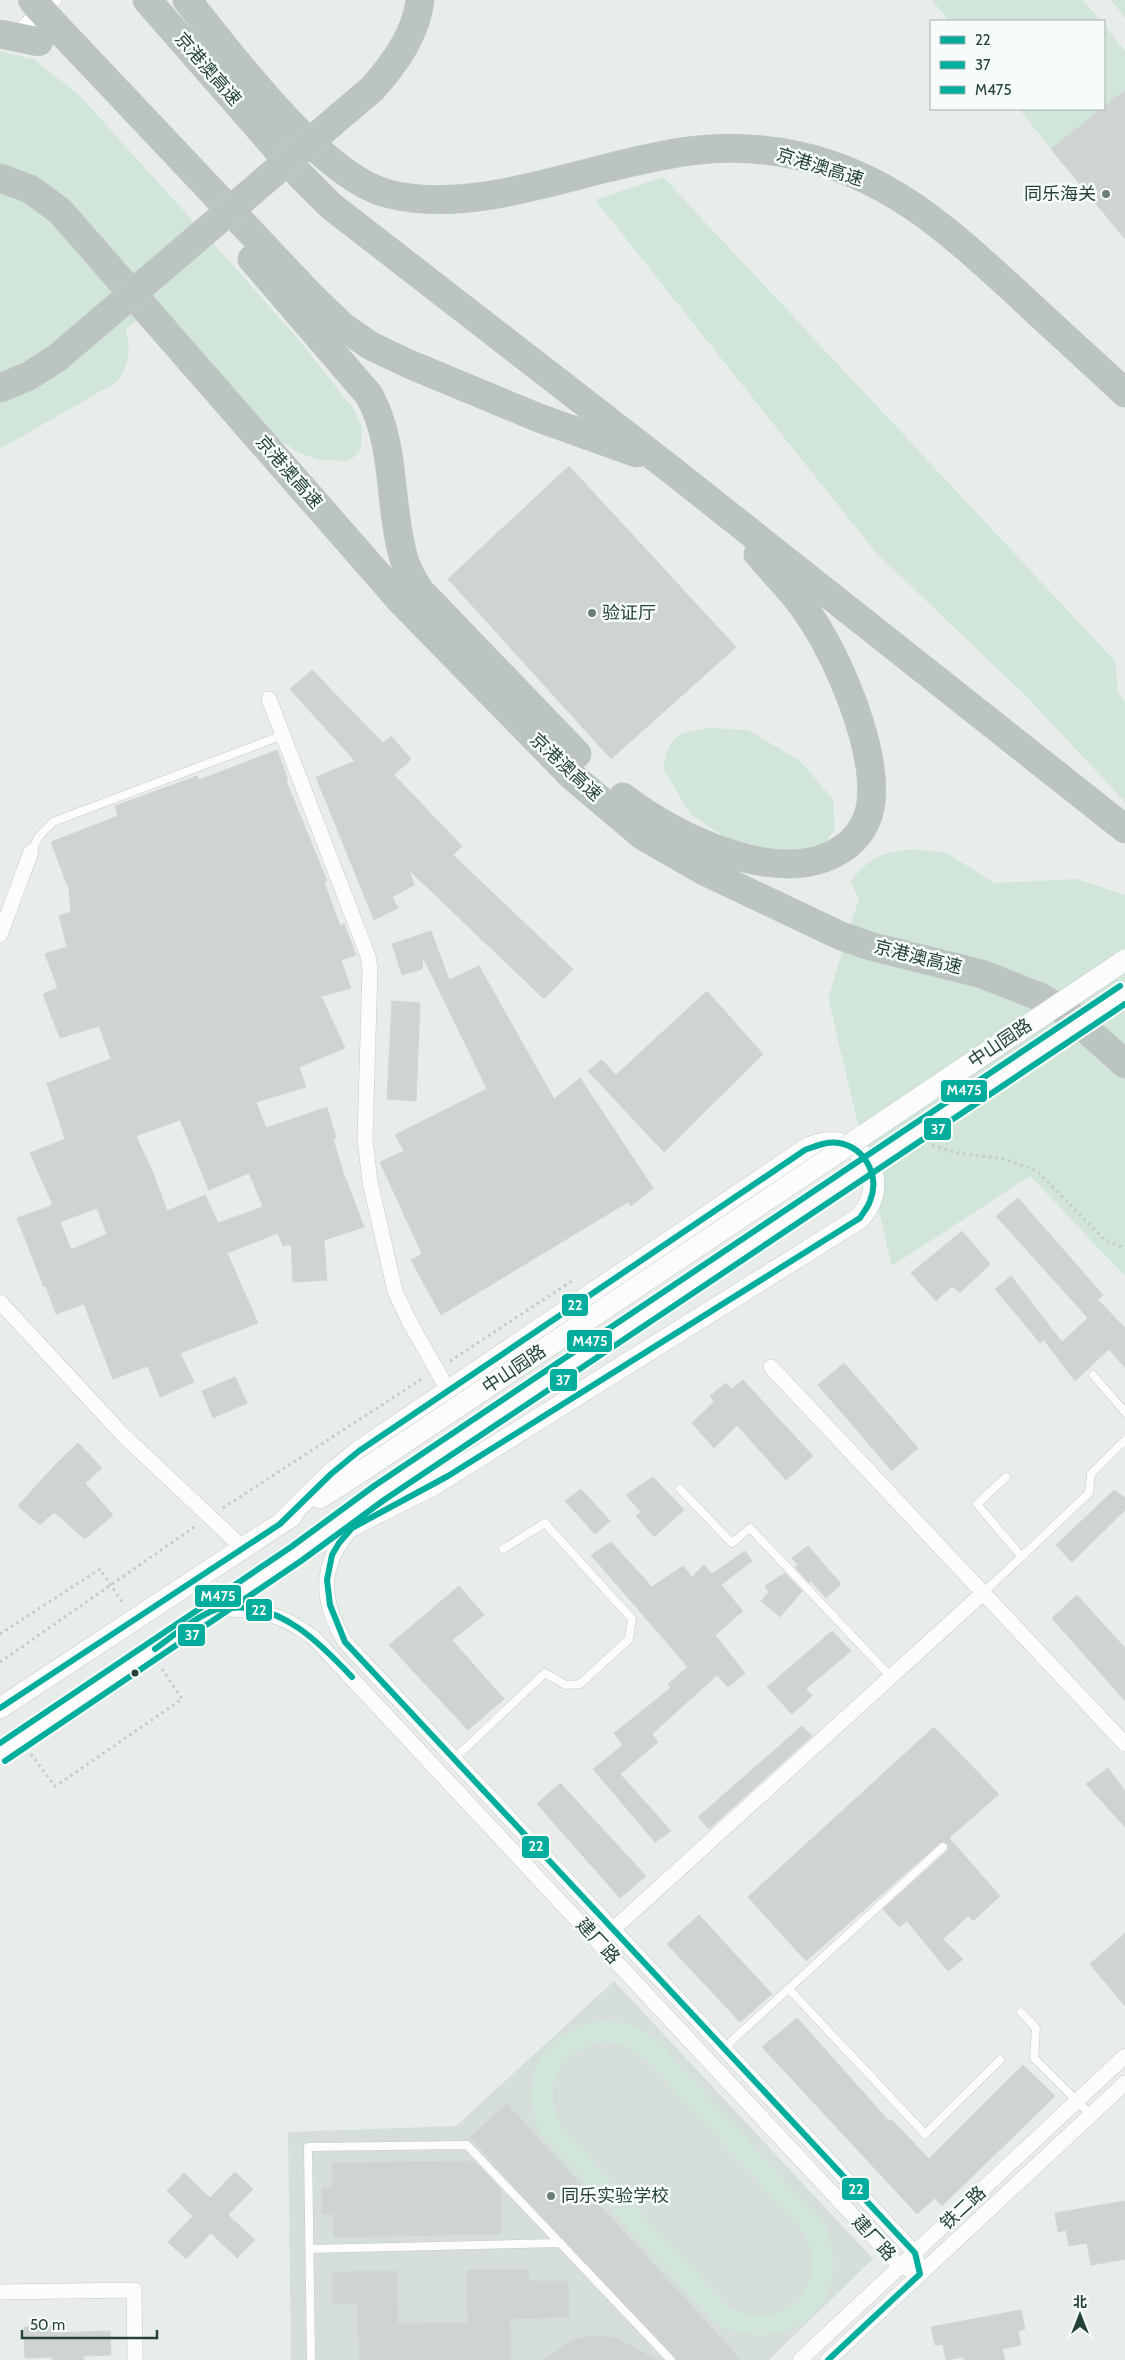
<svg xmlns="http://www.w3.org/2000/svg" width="1125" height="2360" font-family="Cabin,'Noto Sans SC',sans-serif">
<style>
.built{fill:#d6dedb}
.green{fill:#d1e6d8;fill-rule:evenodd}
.building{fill:#cfd4d2;stroke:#d1d6d4;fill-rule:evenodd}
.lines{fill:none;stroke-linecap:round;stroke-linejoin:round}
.service-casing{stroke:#c5cac8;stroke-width:9}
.minor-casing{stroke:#c5cac8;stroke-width:16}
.secondary-casing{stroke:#c3cbc8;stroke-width:22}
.motorway-casing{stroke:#c3ccc9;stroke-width:29}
.path{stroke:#c3ccca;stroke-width:3;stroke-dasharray:2.5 4;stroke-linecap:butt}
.service{stroke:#fcfcfc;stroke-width:8}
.minor{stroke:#fcfcfc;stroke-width:15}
.secondary{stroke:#fcfcfc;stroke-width:21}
.motorway{stroke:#bcc4c2;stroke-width:28}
.secondary-bridge-casing{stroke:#c3cbc8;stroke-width:22;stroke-linecap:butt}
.motorway-bridge-casing{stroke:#c3ccc9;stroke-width:29;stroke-linecap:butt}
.secondary-bridge{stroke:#fcfcfc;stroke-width:21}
.motorway-bridge{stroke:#bcc4c2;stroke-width:28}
.bus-1-casing{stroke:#f7fbf9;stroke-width:10}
.bus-2-casing{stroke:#f7fbf9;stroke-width:10}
.bus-3-casing{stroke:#f7fbf9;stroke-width:10}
.bus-1{stroke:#01ad9c;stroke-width:6}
.bus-2{stroke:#01ad9c;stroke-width:6}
.bus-3{stroke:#01ad9c;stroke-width:6}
.poi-dot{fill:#697e78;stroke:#f7fbf9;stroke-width:2}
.bus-dot{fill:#24423a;stroke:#f7fbf9;stroke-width:2}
.labels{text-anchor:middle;stroke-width:5;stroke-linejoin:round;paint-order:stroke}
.street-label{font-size:18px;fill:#24423a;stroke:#f7fbf9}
.poi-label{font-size:18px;fill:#24423a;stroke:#f7fbf9;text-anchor:start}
.line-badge{stroke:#f7fbf9;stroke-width:2}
.badge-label{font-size:14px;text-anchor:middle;font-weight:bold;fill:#fff}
</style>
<rect width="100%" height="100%" fill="#e8edeb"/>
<path class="built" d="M 614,1981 L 873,2259 L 769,2360 L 291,2360 L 288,2132 L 456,2126 Z"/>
<path class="green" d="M 932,0 L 1083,0 L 1101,21 L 949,21 Z
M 1111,0 L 1125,0 L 1125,18 Z
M 1104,25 L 1125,51 L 1125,90 L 1104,107 Z
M 0,51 L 35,60 L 80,96 L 238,271 L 298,339 L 355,411 L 362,427 L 361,450 L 353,458 L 347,461 L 319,460 L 299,453 L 268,432 L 152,308 L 126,329 C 131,349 130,367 115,383 L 0,449 Z
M 1019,109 L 1101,109 L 1051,149 Z
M 663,177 L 1115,661 L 1118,692 L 1125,701 L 1125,802 L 1027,697 L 877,554 L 595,200 Z
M 710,728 L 748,730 L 800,761 L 833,799 L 835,828 L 826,843 L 789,855 L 740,847 L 690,814 L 663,768 C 671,733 676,733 710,728 Z
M 914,849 L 947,853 L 994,883 L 1077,879 L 1125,895 L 1125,1276 L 1030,1176 L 892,1266 L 828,998 L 859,898 L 850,882 C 871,856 881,853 914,849 Z
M 601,2021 C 626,2021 643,2028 661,2044 L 825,2225 C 858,2302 789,2360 716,2324 L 540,2133 C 517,2078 542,2031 601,2021 ZM 603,2042 L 626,2046 L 646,2060 L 799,2226 C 837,2278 785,2338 728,2306 L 566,2132 C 538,2094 556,2051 603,2042 Z"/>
<path class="building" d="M 1125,90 L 1125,239 L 1051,149 Z
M 569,466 L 736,647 L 611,759 L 448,579 Z
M 312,670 L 383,743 L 391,736 L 411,759 L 394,775 L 462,846 L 453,855 L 573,969 L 544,999 L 409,870 L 414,885 L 392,897 L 398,908 L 374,920 L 316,777 L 355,761 L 290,689 Z
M 277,750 L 288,780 L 286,781 L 327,881 L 324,882 L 340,926 L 344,924 L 356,955 L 341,960 L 351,988 L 319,997 L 322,998 L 345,1048 L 299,1067 L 306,1087 L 256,1102 L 266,1128 L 327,1107 L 336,1138 L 333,1139 L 343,1172 L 364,1227 L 324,1240 L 327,1280 L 293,1282 L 291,1244 L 283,1246 L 278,1233 L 227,1253 L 258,1323 L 180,1353 L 194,1382 L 160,1397 L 148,1366 L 113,1379 L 84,1304 L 56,1314 L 46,1286 L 44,1287 L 17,1218 L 51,1206 L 52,1203 L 30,1153 L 65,1139 L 47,1083 L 111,1059 L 99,1026 L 60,1038 L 43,994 L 58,988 L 45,954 L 67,947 L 59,916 L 71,912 L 69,889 L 51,842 L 118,816 L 115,806 L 197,776 L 199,780 ZM 180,1120 L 209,1190 L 249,1173 L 263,1207 L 218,1223 L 205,1195 L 167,1211 L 153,1173 L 136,1136 ZM 97,1208 L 107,1234 L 71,1250 L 60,1222 Z
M 431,931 L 449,980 L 479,966 L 554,1099 L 580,1078 L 653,1188 L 631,1206 L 628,1202 L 441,1315 L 411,1260 L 422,1254 L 380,1162 L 404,1151 L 395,1135 L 487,1089 L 423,957 L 422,969 L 402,975 L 392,944 Z
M 707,991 L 763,1054 L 664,1152 L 588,1071 L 602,1060 L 616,1075 Z
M 392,1001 L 420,1003 L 416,1101 L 387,1099 Z
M 1018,1198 L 1103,1295 L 1098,1300 L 1125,1328 L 1125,1368 L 1109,1349 L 1075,1381 L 1044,1340 L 1040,1343 L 995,1289 L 1011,1276 L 1062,1342 L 1088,1318 L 996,1216 Z
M 962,1231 L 990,1264 L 960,1293 L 952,1286 L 936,1301 L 911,1273 Z
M 844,1363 L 918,1448 L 892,1471 L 818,1385 Z
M 235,1377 L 247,1403 L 213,1418 L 202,1391 Z
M 743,1380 L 813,1456 L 786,1480 L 737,1425 L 714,1448 L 692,1423 L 714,1402 L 710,1396 L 726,1383 L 732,1389 Z
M 78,1443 L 102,1468 L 85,1483 L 113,1515 L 85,1539 L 54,1512 L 40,1525 L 18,1506 L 53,1467 Z
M 653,1477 L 684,1510 L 654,1537 L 636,1516 L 641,1512 L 626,1495 Z
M 581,1489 L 610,1521 L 595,1534 L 565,1501 Z
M 1114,1490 L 1125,1498 L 1125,1510 L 1072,1562 L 1056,1545 Z
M 611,1542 L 652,1587 L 683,1566 L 692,1577 L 704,1565 L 712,1574 L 745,1551 L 752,1561 L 721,1585 L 743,1611 L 715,1635 L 745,1673 L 728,1687 L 717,1675 L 652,1734 L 658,1742 L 620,1774 L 671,1831 L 655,1842 L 593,1769 L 623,1745 L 614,1733 L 671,1688 L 668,1684 L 688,1667 L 591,1555 Z
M 808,1546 L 841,1584 L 826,1598 L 811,1581 L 809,1583 L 795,1567 L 798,1565 L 792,1558 Z
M 785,1573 L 802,1591 L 780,1617 L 761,1601 L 769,1592 L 765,1586 Z
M 459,1586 L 484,1615 L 452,1640 L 504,1699 L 468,1730 L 389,1645 Z
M 1077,1595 L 1125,1648 L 1125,1701 L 1052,1618 Z
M 832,1631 L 851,1651 L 806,1689 L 812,1696 L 792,1714 L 767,1687 Z
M 802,1726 L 812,1736 L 709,1829 L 698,1817 Z
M 934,1727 L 999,1794 L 949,1838 L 1000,1896 L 973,1921 L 968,1916 L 943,1939 L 963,1959 L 948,1971 L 907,1921 L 899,1927 L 883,1909 L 947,1851 L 947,1844 L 941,1842 L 806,1961 L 748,1897 Z
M 1108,1768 L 1125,1791 L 1125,1827 L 1086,1784 Z
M 560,1783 L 646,1876 L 620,1898 L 537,1804 Z
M 699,1915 L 772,1994 L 740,2022 L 667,1944 Z
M 1125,1933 L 1125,2006 L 1090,1964 Z
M 797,2018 L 889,2121 L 891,2119 L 929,2159 L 1023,2065 L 1055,2096 L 942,2206 L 935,2198 L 917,2214 L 762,2047 Z
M 507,2104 L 741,2360 L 676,2360 L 490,2161 L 492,2161 L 470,2137 Z
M 474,2161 L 501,2189 L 501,2234 L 334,2237 L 333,2214 L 322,2214 L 322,2188 L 332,2187 L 332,2163 Z
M 235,2172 L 253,2189 L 228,2215 L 255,2240 L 237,2258 L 211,2233 L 186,2259 L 168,2242 L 193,2216 L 167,2191 L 184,2173 L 210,2198 Z
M 1125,2201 L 1125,2259 L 1091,2265 L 1087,2243 L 1069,2246 L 1066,2230 L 1058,2232 L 1055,2213 Z
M 529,2269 L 529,2281 L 568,2281 L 569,2317 L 510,2319 L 511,2360 L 359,2360 L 357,2304 L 332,2304 L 332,2272 L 397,2271 L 398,2324 L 468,2323 L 467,2270 Z
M 1021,2310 L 1025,2329 L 1018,2331 L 1021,2345 L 1002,2349 L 1005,2360 L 964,2360 L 963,2357 L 946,2360 L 943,2344 L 935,2345 L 931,2327 Z
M 54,2326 L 54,2333 L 110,2331 L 111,2355 L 84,2356 L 84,2360 L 52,2360 L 52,2357 L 25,2358 L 24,2327 Z
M 587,2336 L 603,2336 L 619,2339 L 657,2360 L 542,2360 L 572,2341 Z"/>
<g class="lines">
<defs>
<path id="service" d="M 31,852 L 39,836 L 53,822 L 283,735
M 1093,1375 L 1125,1412
M 1006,1477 L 977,1504 L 1022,1557
M 680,1489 L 732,1543 L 750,1528 L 892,1678
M 983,1593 L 1089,1493 L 1091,1474 L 1125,1440
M 454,1759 L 545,1673 L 566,1685 L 580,1684 L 629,1639 L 632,1619 L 545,1523 L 503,1549
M 789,1989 L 925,2134 L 1000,2060
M 1021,2012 L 1036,2028 L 1034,2058 L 1091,2115
M 724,2048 L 943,1847
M 310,2249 L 560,2243
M 311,2360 L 308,2147 L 467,2145 L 671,2360"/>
<path id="minor" d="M 10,39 L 54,0
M 269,699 L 368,956 L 370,968 L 365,1139 L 370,1182 L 395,1291 L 409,1321 L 448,1390
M 0,935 L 31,852
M 0,1302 L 123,1435 L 243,1548
M 771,1367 L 1125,1744
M 351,1529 C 318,1566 321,1601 345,1642 L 915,2253 L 920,2274
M 215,1609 C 256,1608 281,1613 314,1638 L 900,2266 L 920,2274
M 607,1935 L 983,1593
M 0,2292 L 134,2290 L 135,2360
M 800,2360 L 1125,2056
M 828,2360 L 1125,2083"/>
<path id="secondary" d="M 320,1498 L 365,1469
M 340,1521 L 379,1493
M 280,1524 L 331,1474 L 359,1451 L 805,1150 C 853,1123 897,1175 860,1218 L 433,1485 L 296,1554
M 0,1708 L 292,1516
M 0,1754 L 308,1545"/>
<path id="motorway" d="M 147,0 L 299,174 L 331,206 L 669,468 L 1125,829
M 187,0 C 230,54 322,178 389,194 C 459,211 535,186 603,169 C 672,152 723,140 795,155 C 890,175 950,232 1019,295 C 1054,328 1090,360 1125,393
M 51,21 L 311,296 L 342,326 L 371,346 L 409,364 L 539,418 L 637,453
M 0,178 L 30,189 L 60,211 L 401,601 L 573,777 L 643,836 L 704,871 L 841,936 L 870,946 L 982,974 L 1040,997 L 1068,1013 L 1125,1064
M 252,259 L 369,395 C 397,446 388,505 404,559 C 409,578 424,595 434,613
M 0,388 L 29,376 L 57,358
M 425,596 L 577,754
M 623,797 C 674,837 781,890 842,849 C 858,839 869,821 871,802 C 877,747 838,657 807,612 C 793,591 774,573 758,554"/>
</defs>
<use href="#service" class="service-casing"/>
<use href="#minor" class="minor-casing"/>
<use href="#secondary" class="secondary-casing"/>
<use href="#motorway" class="motorway-casing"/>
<path class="path" d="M 932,1145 L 957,1153 L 1005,1159 L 1037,1171 L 1106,1241 L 1125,1248
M 450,1361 L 572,1281
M 223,1508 L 423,1378
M 0,1634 L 100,1569 L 124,1605
M 0,1662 L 197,1525
M 31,1754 L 55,1786 L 66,1779 L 182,1699 L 160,1666"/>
<use href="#service" class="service"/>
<use href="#minor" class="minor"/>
<use href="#secondary" class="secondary"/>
<use href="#motorway" class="motorway"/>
<defs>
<path id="secondary-bridge" d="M 365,1469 L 1125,960
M 379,1493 L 1125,993"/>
<path id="motorway-bridge" d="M 32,0 L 51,21
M 0,34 L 39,42
M 57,358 L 373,88 C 395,63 416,34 420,0"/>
</defs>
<use href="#secondary-bridge" class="secondary-bridge-casing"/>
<use href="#motorway-bridge" class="motorway-bridge-casing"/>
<use href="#secondary-bridge" class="secondary-bridge"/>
<use href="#motorway-bridge" class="motorway-bridge"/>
<defs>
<path id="bus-1" d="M 155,1649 C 173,1636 191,1620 212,1611 C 218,1608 224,1608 231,1608 C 281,1603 320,1643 352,1677
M 0,1708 L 280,1524 L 331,1474 L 359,1451 L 805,1150 C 816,1146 827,1141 839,1143 C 866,1148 880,1177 870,1201 C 868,1207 863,1213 860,1218 L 448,1476 L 352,1528 L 339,1543 L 332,1555 L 327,1580 L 330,1605 L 345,1642 L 915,2253 L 920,2274 L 828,2360"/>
<path id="bus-2" d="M 5,1761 L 301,1561 L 384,1500 L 1125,1004"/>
<path id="bus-3" d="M 0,1743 L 291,1547 L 374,1486 L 1120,986"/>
</defs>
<use href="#bus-1" class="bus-1-casing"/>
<use href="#bus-2" class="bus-2-casing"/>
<use href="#bus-3" class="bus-3-casing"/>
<use href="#bus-1" class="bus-1"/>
<use href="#bus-2" class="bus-2"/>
<use href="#bus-3" class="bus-3"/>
</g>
<g class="poi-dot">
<circle cx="1106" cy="194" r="5"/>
<circle cx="592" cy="613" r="5"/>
<circle cx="551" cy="2196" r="5"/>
</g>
<circle class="bus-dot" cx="135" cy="1673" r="4.5"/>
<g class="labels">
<g class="street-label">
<text transform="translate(208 69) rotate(49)" y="6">京港澳高速</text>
<text transform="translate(820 167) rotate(17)" y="6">京港澳高速</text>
<text transform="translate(289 472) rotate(49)" y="6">京港澳高速</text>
<text transform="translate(566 767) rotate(43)" y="6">京港澳高速</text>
<text transform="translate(918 957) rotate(14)" y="6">京港澳高速</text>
<text transform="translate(1000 1043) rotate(-34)" y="6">中山园路</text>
<text transform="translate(514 1369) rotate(-34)" y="6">中山园路</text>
<text transform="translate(598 1941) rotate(47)" y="6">建厂路</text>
<text transform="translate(963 2208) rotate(-43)" y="6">铁二路</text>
<text transform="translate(874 2238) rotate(47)" y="6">建厂路</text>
</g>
<g class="poi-label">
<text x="1096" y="200" text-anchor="end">同乐海关</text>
<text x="602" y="619">验证厅</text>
<text x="561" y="2202">同乐实验学校</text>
</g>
</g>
<g class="line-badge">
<rect x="940" y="1079" width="48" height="24" rx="5" fill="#01ad9c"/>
<rect x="923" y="1117" width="29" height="24" rx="5" fill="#01ad9c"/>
<rect x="561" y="1293" width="28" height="24" rx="5" fill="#01ad9c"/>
<rect x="566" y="1329" width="47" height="24" rx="5" fill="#01ad9c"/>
<rect x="549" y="1368" width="29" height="24" rx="5" fill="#01ad9c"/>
<rect x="194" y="1584" width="48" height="24" rx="5" fill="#01ad9c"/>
<rect x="245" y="1598" width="28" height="24" rx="5" fill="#01ad9c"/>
<rect x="177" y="1623" width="29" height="24" rx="5" fill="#01ad9c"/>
<rect x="521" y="1835" width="29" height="24" rx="5" fill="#01ad9c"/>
<rect x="841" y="2177" width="29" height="24" rx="5" fill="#01ad9c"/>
</g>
<g class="badge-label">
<text x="964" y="1095">M475</text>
<text x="938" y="1134">37</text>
<text x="575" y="1310">22</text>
<text x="590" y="1346">M475</text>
<text x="563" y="1385">37</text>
<text x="218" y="1601">M475</text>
<text x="259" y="1615">22</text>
<text x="192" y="1640">37</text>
<text x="536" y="1851">22</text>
<text x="856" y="2194">22</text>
</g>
<rect x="930" y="20" width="175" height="90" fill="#f7fbf9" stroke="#a3b1ad"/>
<rect x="940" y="36" width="25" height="8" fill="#01ad9c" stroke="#a3b1ad"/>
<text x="975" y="45" font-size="15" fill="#24423a">22</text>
<rect x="940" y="61" width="25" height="8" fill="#01ad9c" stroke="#a3b1ad"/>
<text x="975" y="70" font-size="15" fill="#24423a">37</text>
<rect x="940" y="86" width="25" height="8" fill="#01ad9c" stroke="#a3b1ad"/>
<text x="975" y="95" font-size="15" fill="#24423a">M475</text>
<g transform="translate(1080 2315)" stroke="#f7fbf9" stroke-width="4" paint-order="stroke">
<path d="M0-4L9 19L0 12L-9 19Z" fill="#24423a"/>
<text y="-8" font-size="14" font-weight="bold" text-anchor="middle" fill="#24423a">北</text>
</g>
<path d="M22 2330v8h135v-8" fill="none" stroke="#24423a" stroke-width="2.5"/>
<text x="30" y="2330" font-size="15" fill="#24423a" stroke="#f7fbf9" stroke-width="4" paint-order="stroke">50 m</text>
</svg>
